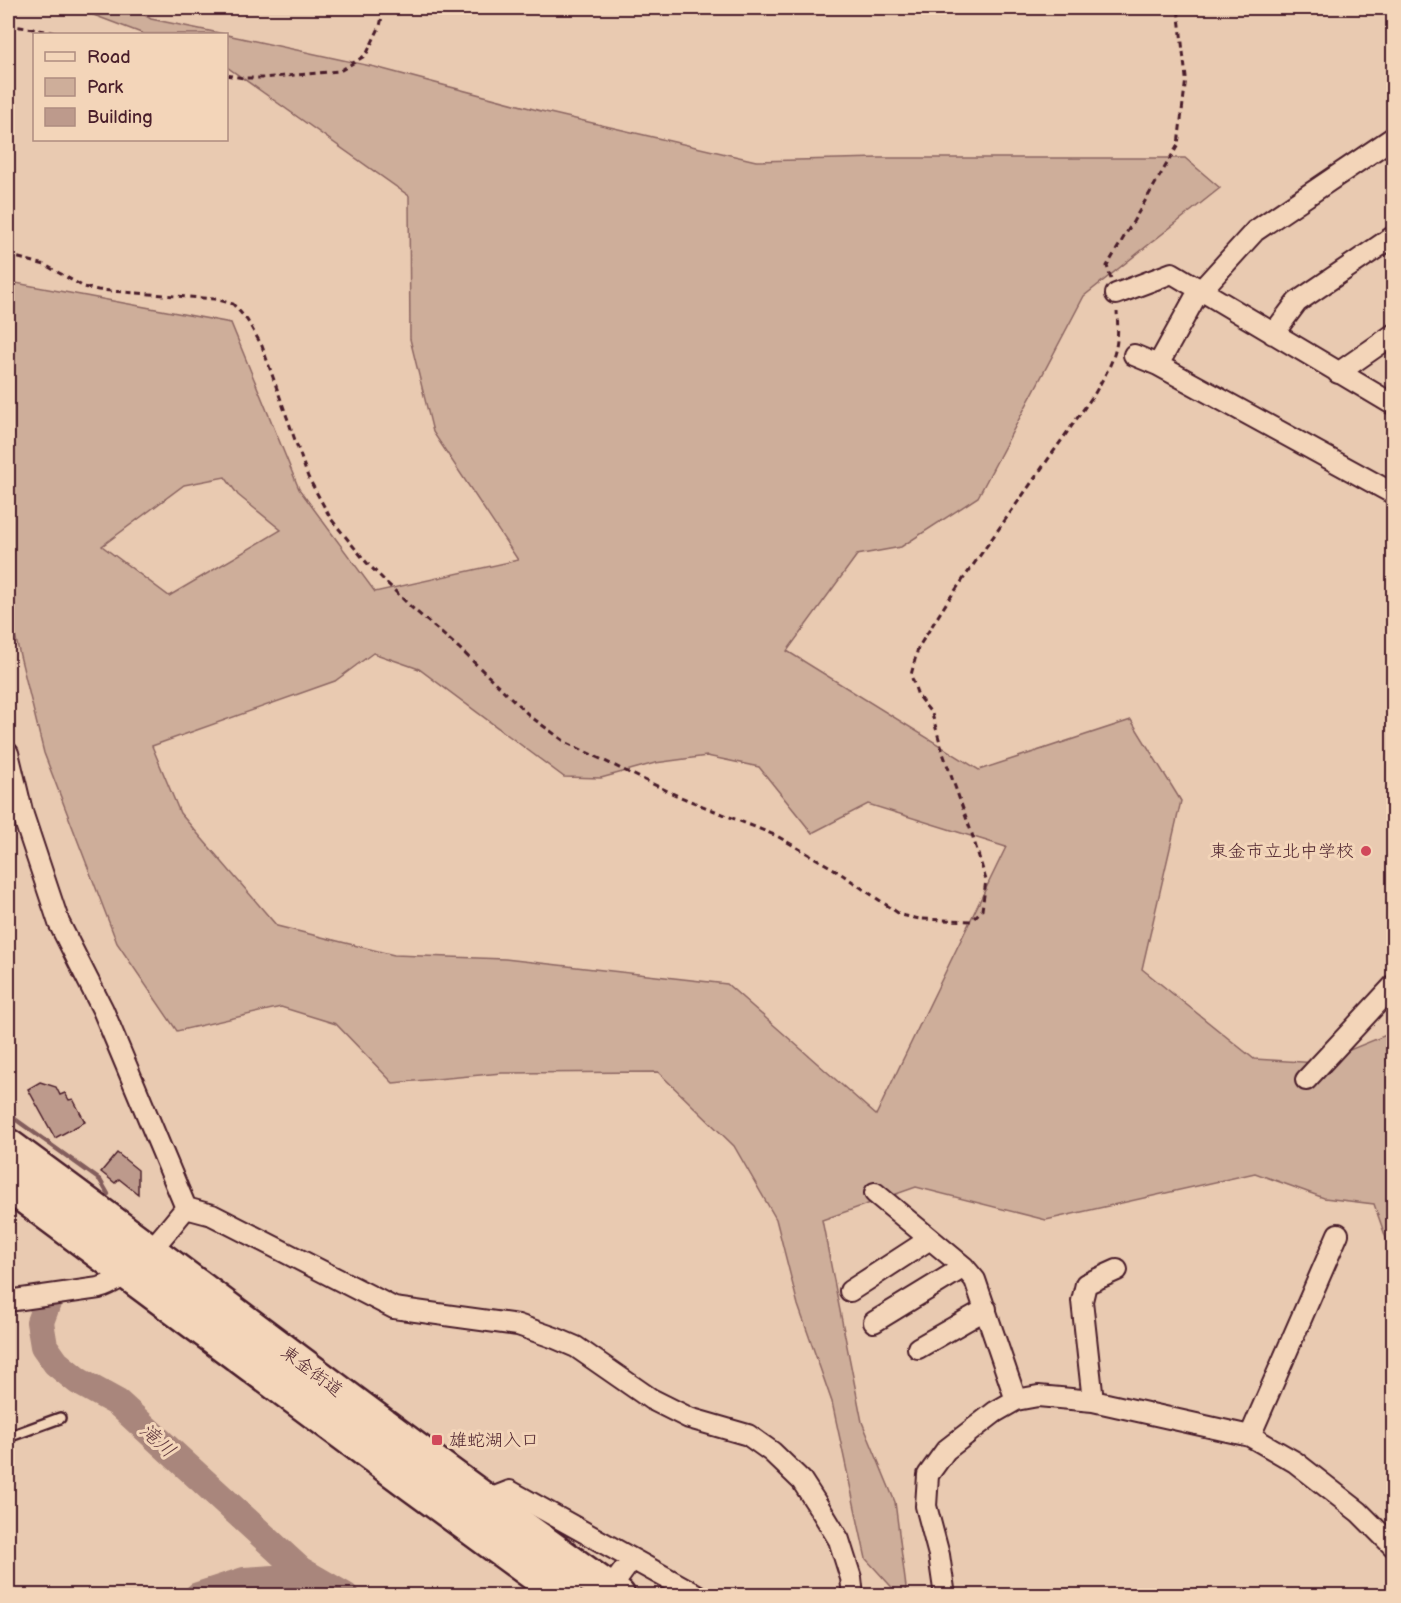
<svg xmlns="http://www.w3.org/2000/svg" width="1401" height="1603" font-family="'Balsamiq Sans','Klee One',sans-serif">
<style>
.green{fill:#ceae9a;stroke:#8c6662;stroke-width:1.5;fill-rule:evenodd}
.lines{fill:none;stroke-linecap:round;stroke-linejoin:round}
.stream{stroke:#835d5b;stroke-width:4.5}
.river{stroke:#a9867b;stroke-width:28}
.building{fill:#bd9a8c;stroke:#4a1f2b;stroke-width:1.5}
.lane-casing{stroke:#4a1f2b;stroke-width:14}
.street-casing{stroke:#4a1f2b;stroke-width:24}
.highway-casing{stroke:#4a1f2b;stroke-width:38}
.path{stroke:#4a1f2b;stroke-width:3;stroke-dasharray:6 4.5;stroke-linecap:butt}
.lane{stroke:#f3d5b9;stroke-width:9}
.street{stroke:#f3d5b9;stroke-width:20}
.highway{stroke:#f3d5b9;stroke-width:33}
.poi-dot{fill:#d1495b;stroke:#f3d5b9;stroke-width:2}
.labels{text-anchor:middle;stroke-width:6;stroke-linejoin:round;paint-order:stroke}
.poi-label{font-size:18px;fill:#4a1f2b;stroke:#f3d5b9;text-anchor:end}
.street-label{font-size:18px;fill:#4a1f2b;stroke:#f3d5b9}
.water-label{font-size:20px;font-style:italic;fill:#62393f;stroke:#f3d5b9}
</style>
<rect width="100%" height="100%" fill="#e9cab1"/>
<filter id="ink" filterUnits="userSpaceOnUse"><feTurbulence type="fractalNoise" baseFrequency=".0167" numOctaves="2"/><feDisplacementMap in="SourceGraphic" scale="12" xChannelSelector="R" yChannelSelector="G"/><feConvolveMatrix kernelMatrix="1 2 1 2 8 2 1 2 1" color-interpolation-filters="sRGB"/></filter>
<g filter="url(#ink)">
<path class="green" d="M 75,8 L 133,8 L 151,19 L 224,34 L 144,34 Z
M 227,35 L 375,67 L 541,111 L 756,161 L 879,158 L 1185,158 L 1220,188 L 1084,296 L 978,497 L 901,547 L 857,555 L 787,651 L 979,770 L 1131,720 L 1181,801 L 1142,969 L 1254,1059 L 1318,1063 L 1391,1033 L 1393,1034 L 1393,1258 L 1374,1204 L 1324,1198 L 1255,1173 L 1046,1220 L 916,1187 L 822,1220 L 862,1422 L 895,1502 L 907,1595 L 899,1595 L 866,1559 L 832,1402 L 798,1305 L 776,1219 L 734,1146 L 658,1072 L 502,1073 L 393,1083 L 336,1024 L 281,1007 L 177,1031 L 117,943 L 44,753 L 8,607 L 8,287 L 16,283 L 231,323 L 299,489 L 375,592 L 518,560 L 433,432 L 410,339 L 409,196 L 227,67 ZM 225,477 L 238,495 L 281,530 L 169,596 L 102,546 L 184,485 ZM 373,653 L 419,669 L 564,777 L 601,778 L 655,763 L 707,756 L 759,767 L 812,833 L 868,804 L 1006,847 L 876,1115 L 727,984 L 505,959 L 394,955 L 277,926 L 180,813 L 152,746 L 335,681 Z"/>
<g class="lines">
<path class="stream" d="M 8,1114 L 100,1180 L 108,1194"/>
<path class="river" d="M 47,1303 L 40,1322 L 44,1346 L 56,1363 L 78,1381 L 118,1403 L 300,1570 L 345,1596
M 198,1596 L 244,1581 L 289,1578 L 300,1570"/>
</g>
<path class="building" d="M 40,1082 L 56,1087 L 60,1095 L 65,1093 L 69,1100 L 73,1099 L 85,1122 L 55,1138 L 28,1089 Z
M 117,1153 L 138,1170 L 138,1194 L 119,1179 L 115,1183 L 101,1172 Z"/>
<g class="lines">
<defs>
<path id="lane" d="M 8,1437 L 60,1418"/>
<path id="street" d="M 1116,294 L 1172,273 L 1394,405
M 1273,334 L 1297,302 L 1394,236
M 1134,355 L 1158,365 L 1394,494
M 1158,365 L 1196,296 L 1255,231 L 1394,137
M 1338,373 L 1394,334
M 8,753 L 23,815 L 59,923 L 103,1010 L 186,1208
M 1306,1080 L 1394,985
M 875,1193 L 964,1267 L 975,1280 L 1016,1400
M 186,1208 L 212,1215 L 394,1308 L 518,1325 L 555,1338 L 576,1347 L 651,1399 L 689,1418 L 748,1435 L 772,1452 L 802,1481 L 822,1512 L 839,1540 L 851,1578 L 853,1596
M 850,1291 L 930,1239
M 8,1301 L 99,1288 C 133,1278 163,1235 186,1208
M 874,1322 L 964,1267
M 918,1348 L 986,1309
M 1093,1401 L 1082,1301 L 1086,1284 L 1117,1270
M 1250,1436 L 1338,1234
M 487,1500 L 510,1491 L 699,1596
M 605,1596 L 632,1559
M 945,1596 L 939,1555 L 926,1506 L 928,1475 L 946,1450 L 995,1412 L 1016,1400 L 1038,1396 L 1093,1401 L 1250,1436 L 1295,1462 L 1359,1512 L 1394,1547"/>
<path id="highway" d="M 8,1146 C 212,1295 411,1450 618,1596
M 8,1184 L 413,1485 L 565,1596"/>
</defs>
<use href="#lane" class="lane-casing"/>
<use href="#street" class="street-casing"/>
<use href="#highway" class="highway-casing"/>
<path class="path" d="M 8,25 L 64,34
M 226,75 L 243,78 L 263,78 L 340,71 L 366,55 L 380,26 L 384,8
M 8,255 L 45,265 L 84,287 L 98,290 L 215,299 L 233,304 L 247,320 L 262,346 L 308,477 L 331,519 L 367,563 L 411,607 L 459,648 L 531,717 L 567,743 L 678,796 L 777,836 L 834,869 L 901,915 L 920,919 L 971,921 L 982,910 L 986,880 L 972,834 L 943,753 L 932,714 L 918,696 L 911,675 L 918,648 L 947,602 L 1095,393 C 1113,361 1120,351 1117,312
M 1111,279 L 1107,266 L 1178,145 L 1186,78 L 1178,8"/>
<use href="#lane" class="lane"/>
<use href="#street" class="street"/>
<use href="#highway" class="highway"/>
</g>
</g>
<g class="poi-dot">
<circle cx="1366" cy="851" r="6"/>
<rect x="431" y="1434" width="12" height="12" rx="3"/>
</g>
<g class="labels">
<g class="poi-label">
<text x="1354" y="857">東金市立北中学校</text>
<text x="449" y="1446" text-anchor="start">雄蛇湖入口</text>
</g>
<g class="street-label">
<text transform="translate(312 1371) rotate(37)" y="6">東金街道</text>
</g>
<g class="water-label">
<text transform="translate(158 1440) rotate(42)" y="7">滝川</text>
</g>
</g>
<rect width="1401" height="1603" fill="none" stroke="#f3d5b9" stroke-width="30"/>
<rect x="15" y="15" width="1371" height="1573" fill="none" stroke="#4a1f2b" stroke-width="2" filter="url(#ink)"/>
<rect x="33" y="33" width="195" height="108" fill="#f3d5b9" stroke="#af8c80" stroke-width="1.5"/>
<rect x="45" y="52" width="30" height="9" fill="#f3d5b9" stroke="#af8c80" stroke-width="1.5"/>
<text x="87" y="63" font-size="18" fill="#4a1f2b">Road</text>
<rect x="45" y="78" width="30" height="18" fill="#ceae9a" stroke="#af8c80" stroke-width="1.5"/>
<text x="87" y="93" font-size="18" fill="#4a1f2b">Park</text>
<rect x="45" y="108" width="30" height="18" fill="#bd9a8c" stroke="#af8c80" stroke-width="1.5"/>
<text x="87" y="123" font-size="18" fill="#4a1f2b">Building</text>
</svg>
